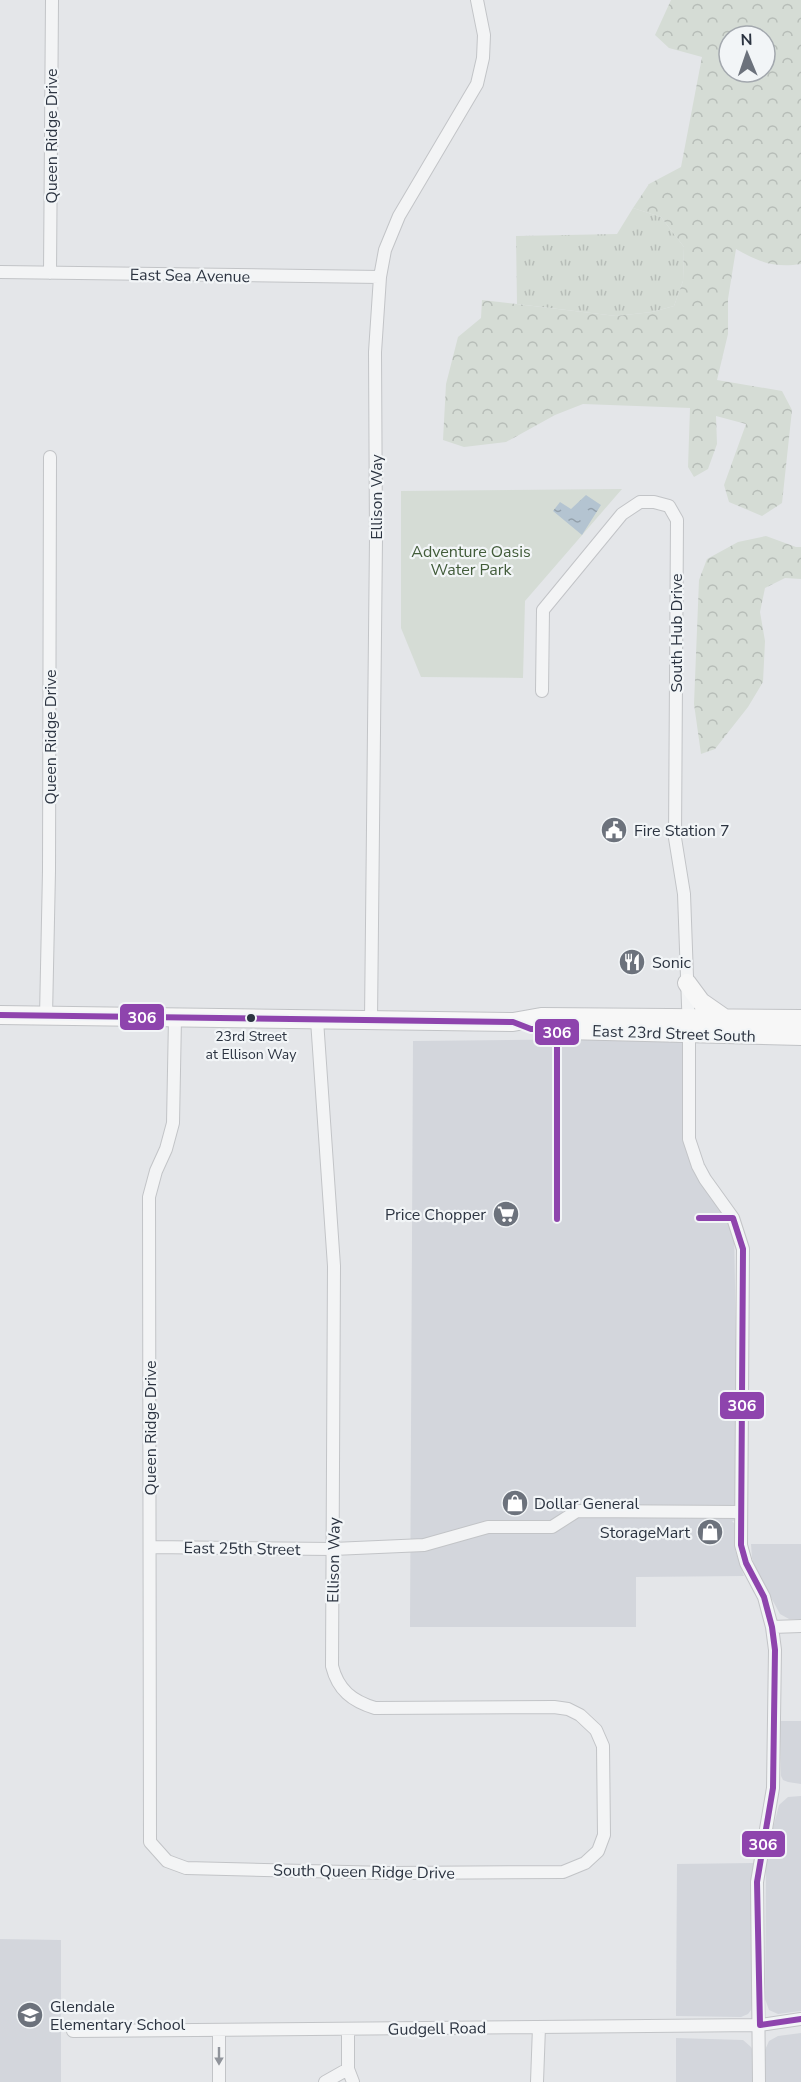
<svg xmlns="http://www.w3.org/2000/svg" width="801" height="2082" font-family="'Nunito Sans',sans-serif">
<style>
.built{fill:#d3d6dc}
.grass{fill:url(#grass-tufts)}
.forest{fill:url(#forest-crowns);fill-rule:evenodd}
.park{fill:#d5dcd5}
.water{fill:url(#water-ripples)}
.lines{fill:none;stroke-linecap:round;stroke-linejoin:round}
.street-casing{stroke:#c2c4c7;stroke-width:14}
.primary-casing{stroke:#c1c3c6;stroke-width:20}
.street{stroke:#f3f4f5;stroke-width:12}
.primary{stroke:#f7f7f7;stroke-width:18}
.bus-1-casing{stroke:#f2f5f7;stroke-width:10}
.bus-1{stroke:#8e44ad;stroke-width:6}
.oneway{fill:#90949b}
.bus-dot{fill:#2c3441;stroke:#f2f5f7;stroke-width:2}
.labels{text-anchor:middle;stroke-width:4.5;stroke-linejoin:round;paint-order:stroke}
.bus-label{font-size:14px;fill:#2c3441;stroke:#f2f5f7}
.street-label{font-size:16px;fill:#2c3441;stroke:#f2f5f7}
.park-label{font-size:16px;fill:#425c3a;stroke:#f2f5f7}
.poi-label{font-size:16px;fill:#2c3441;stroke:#f2f5f7;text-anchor:start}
.line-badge{stroke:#f2f5f7;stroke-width:2}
.badge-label{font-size:16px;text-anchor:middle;font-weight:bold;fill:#fff}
</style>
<defs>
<pattern id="grass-tufts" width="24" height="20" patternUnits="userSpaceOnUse" patternTransform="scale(1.5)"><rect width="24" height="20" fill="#d5dcd5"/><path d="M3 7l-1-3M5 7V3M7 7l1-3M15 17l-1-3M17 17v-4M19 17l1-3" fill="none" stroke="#b7bdb8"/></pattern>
<pattern id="forest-crowns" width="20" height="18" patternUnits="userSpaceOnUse" patternTransform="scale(1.5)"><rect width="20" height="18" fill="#d5dcd5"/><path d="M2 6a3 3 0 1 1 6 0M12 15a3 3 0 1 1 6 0" fill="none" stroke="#b7bdb8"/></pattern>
<pattern id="water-ripples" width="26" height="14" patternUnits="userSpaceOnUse" patternTransform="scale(1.5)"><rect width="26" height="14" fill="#b4c4d1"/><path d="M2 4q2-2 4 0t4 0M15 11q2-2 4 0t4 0" fill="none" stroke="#93a0ab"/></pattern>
</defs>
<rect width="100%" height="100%" fill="#e4e6e9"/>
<path class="built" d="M 684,1038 L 687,1155 L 734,1226 L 739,1520 L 732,1521 L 735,1524 L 735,1550 L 744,1576 L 636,1577 L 636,1627 L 410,1627 L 413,1041 Z
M 751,1544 L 801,1544 L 801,1619 L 789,1619 L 780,1614 L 755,1568 L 752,1558 Z
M 780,1721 L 801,1721 L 801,1784 L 788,1782 L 783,1780 L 781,1776 Z
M 801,1796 L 801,2011 L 778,2014 L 769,2010 L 765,1999 L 766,1855 L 779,1805 L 788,1797 Z
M 753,1863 L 753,2000 L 751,2010 L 748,2014 L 741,2017 L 676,2016 L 677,1864 Z
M 0,1939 L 61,1940 L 61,2082 L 0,2082 Z
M 801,2033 L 801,2082 L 764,2082 L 765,2050 L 769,2041 L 778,2036 Z
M 676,2038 L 743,2040 L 751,2047 L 753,2051 L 753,2082 L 676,2082 Z"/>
<path class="grass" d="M 633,208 L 661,217 L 684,247 L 683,281 L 674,306 L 652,312 L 616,316 L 517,304 L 516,236 L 617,234 Z"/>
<path class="forest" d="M 671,0 L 801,0 L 801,264 C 774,268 759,262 736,249 L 728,299 L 728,334 L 717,380 L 782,391 L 792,410 L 782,503 L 762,516 L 729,502 L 724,485 L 746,424 L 716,416 L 717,444 L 708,469 L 694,477 L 688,467 L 690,408 L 583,404 L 555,415 L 506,442 L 464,447 L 443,440 L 446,384 L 458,337 L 481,318 L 482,300 L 616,316 L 652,312 L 674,306 L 683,281 L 684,247 L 661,217 L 633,208 L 649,184 L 681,167 L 702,57 L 669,48 L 655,35 ZM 729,36 L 765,36 L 765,72 L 729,72 Z
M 766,536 L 796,547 L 801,547 L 801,579 L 785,578 L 765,588 L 760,612 L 765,641 L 763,682 L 748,707 L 715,749 L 701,754 L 694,704 L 699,580 L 707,559 L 738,542 Z"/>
<path class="park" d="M 622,489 L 525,601 L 523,678 L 421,677 L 401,628 L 401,491 Z"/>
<path class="water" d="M 586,495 L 601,505 L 582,535 L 553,511 L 560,502 L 571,509 Z"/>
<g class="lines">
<defs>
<path id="street" d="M 0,272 L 380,277
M 50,273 L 52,0
M 542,691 L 543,610 L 622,514 L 640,502 L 654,502 L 669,506 L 677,520 L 675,838 L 684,894 L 689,1032 L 689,1139 L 698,1166 L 705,1179 L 733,1218 L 743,1249 L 741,1545 L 746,1563 L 764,1597 L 772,1627 L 775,1650 L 773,1788 L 757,1882 L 759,2082
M 46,1016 L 49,871 L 50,457
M 175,1018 L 173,1123 L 166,1149 L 156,1171 L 149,1197 L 150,1842 L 167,1861 L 186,1868 L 388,1873 L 563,1872 L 585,1863 L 598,1851 L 604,1835 L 603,1746 L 596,1730 L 580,1715 L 568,1709 L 554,1707 L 375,1708 C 352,1701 338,1690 332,1666 L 334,1266 L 317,1020
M 371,1020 L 376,538 L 375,352 L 380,277 L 385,250 L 399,216 L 477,84 L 483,58 L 484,35 L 477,0
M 151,1547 L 333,1549 L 424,1545 L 488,1527 L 552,1527 L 577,1511 L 741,1512
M 772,1627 L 801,1626
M 348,2029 L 348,2069 L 353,2082
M 219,2030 L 219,2082
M 73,2031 L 760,2025 L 801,2019
M 325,2082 L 348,2069
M 537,2082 L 539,2027"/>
<path id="primary" d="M 687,983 L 701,1002 L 724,1018
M 0,1015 L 513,1022 L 541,1017 L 801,1019
M 566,1030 L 801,1036"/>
</defs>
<use href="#street" class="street-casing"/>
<use href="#primary" class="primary-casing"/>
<use href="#street" class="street"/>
<use href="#primary" class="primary"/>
<defs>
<path id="bus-1" d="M 0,1015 L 513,1022 L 531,1029 L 557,1029 L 557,1219
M 699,1218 L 733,1218 L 743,1249 L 741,1545 L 746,1563 L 764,1597 L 772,1627 L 775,1650 L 773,1788 L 757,1882 L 760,2025 L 801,2019"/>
</defs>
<use href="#bus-1" class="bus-1-casing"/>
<use href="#bus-1" class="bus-1"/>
</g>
<defs><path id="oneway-solid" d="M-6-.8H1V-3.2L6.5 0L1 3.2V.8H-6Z" transform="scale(1.5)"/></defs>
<use class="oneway" href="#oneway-solid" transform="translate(219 2056) rotate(90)"/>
<defs>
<symbol id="civic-disc" viewBox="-11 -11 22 22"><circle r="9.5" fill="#6c727c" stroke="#f2f5f7"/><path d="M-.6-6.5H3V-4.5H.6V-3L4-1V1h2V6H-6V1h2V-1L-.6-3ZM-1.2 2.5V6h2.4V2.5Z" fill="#fff"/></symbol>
<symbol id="restaurant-disc" viewBox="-11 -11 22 22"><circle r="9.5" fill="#6c727c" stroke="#f2f5f7"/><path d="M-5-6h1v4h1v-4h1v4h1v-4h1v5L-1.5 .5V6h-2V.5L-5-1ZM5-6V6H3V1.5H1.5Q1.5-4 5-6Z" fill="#fff"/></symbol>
<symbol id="supermarket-disc" viewBox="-11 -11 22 22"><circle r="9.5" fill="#6c727c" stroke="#f2f5f7"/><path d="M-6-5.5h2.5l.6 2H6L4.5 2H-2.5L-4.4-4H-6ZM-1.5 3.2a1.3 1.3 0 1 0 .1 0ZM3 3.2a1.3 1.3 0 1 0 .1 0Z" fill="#fff"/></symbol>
<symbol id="shop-disc" viewBox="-11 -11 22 22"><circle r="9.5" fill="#6c727c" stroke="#f2f5f7"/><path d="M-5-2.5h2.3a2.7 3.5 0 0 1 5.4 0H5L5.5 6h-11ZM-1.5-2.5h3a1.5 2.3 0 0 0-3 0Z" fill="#fff"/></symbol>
<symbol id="school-disc" viewBox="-11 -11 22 22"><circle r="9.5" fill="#6c727c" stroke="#f2f5f7"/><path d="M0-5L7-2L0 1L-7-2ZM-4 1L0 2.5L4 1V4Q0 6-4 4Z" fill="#fff"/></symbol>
</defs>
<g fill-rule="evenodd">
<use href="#civic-disc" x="599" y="815" width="30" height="30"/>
<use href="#restaurant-disc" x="617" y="947" width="30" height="30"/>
<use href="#supermarket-disc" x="491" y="1199" width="30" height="30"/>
<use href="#shop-disc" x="500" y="1488" width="30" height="30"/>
<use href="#shop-disc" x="695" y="1517" width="30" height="30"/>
<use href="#school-disc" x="15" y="2000" width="30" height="30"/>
</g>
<circle class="bus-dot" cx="251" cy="1018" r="5"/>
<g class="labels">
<g class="bus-label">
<text x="251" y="1041">23rd Street<tspan x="251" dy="18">at Ellison Way</tspan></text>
</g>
<g class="street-label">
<text transform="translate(51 136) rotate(-90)" y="6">Queen Ridge Drive</text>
<text transform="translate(190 275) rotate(1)" y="6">East Sea Avenue</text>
<text transform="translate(376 497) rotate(-90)" y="6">Ellison Way</text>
<text transform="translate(676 633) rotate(-90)" y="6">South Hub Drive</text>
<text transform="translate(50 737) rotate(-90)" y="6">Queen Ridge Drive</text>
<text transform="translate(674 1033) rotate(2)" y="6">East 23rd Street South</text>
<text transform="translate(150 1428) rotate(-90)" y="6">Queen Ridge Drive</text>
<text transform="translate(242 1548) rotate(1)" y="6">East 25th Street</text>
<text transform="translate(333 1560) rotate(-89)" y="6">Ellison Way</text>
<text transform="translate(364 1871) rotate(1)" y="6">South Queen Ridge Drive</text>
<text transform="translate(437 2028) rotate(-1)" y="6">Gudgell Road</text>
</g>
<g class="park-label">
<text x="471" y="557">Adventure Oasis<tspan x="471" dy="18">Water Park</tspan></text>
</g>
<g class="poi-label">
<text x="634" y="836">Fire Station 7</text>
<text x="652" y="968">Sonic</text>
<text x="486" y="1220" text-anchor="end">Price Chopper</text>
<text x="534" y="1509">Dollar General</text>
<text x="690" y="1538" text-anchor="end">StorageMart</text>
<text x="50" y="2012">Glendale<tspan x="50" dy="18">Elementary School</tspan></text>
</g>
</g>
<g class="line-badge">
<rect x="119" y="1003" width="46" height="28" rx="6" fill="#8e44ad"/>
<rect x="534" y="1018" width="46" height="28" rx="6" fill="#8e44ad"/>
<rect x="719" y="1391" width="46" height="29" rx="6" fill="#8e44ad"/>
<rect x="741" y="1830" width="45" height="28" rx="6" fill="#8e44ad"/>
</g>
<g class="badge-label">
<text x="142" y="1023">306</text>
<text x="557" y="1038">306</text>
<text x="742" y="1411">306</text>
<text x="763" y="1850">306</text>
</g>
<g transform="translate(747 54) rotate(358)"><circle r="28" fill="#f2f5f7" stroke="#a3a8ae" stroke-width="1.5"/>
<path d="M0-4.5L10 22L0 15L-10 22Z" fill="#6c727c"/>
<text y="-9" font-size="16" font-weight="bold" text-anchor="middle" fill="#2c3441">N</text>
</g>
</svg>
